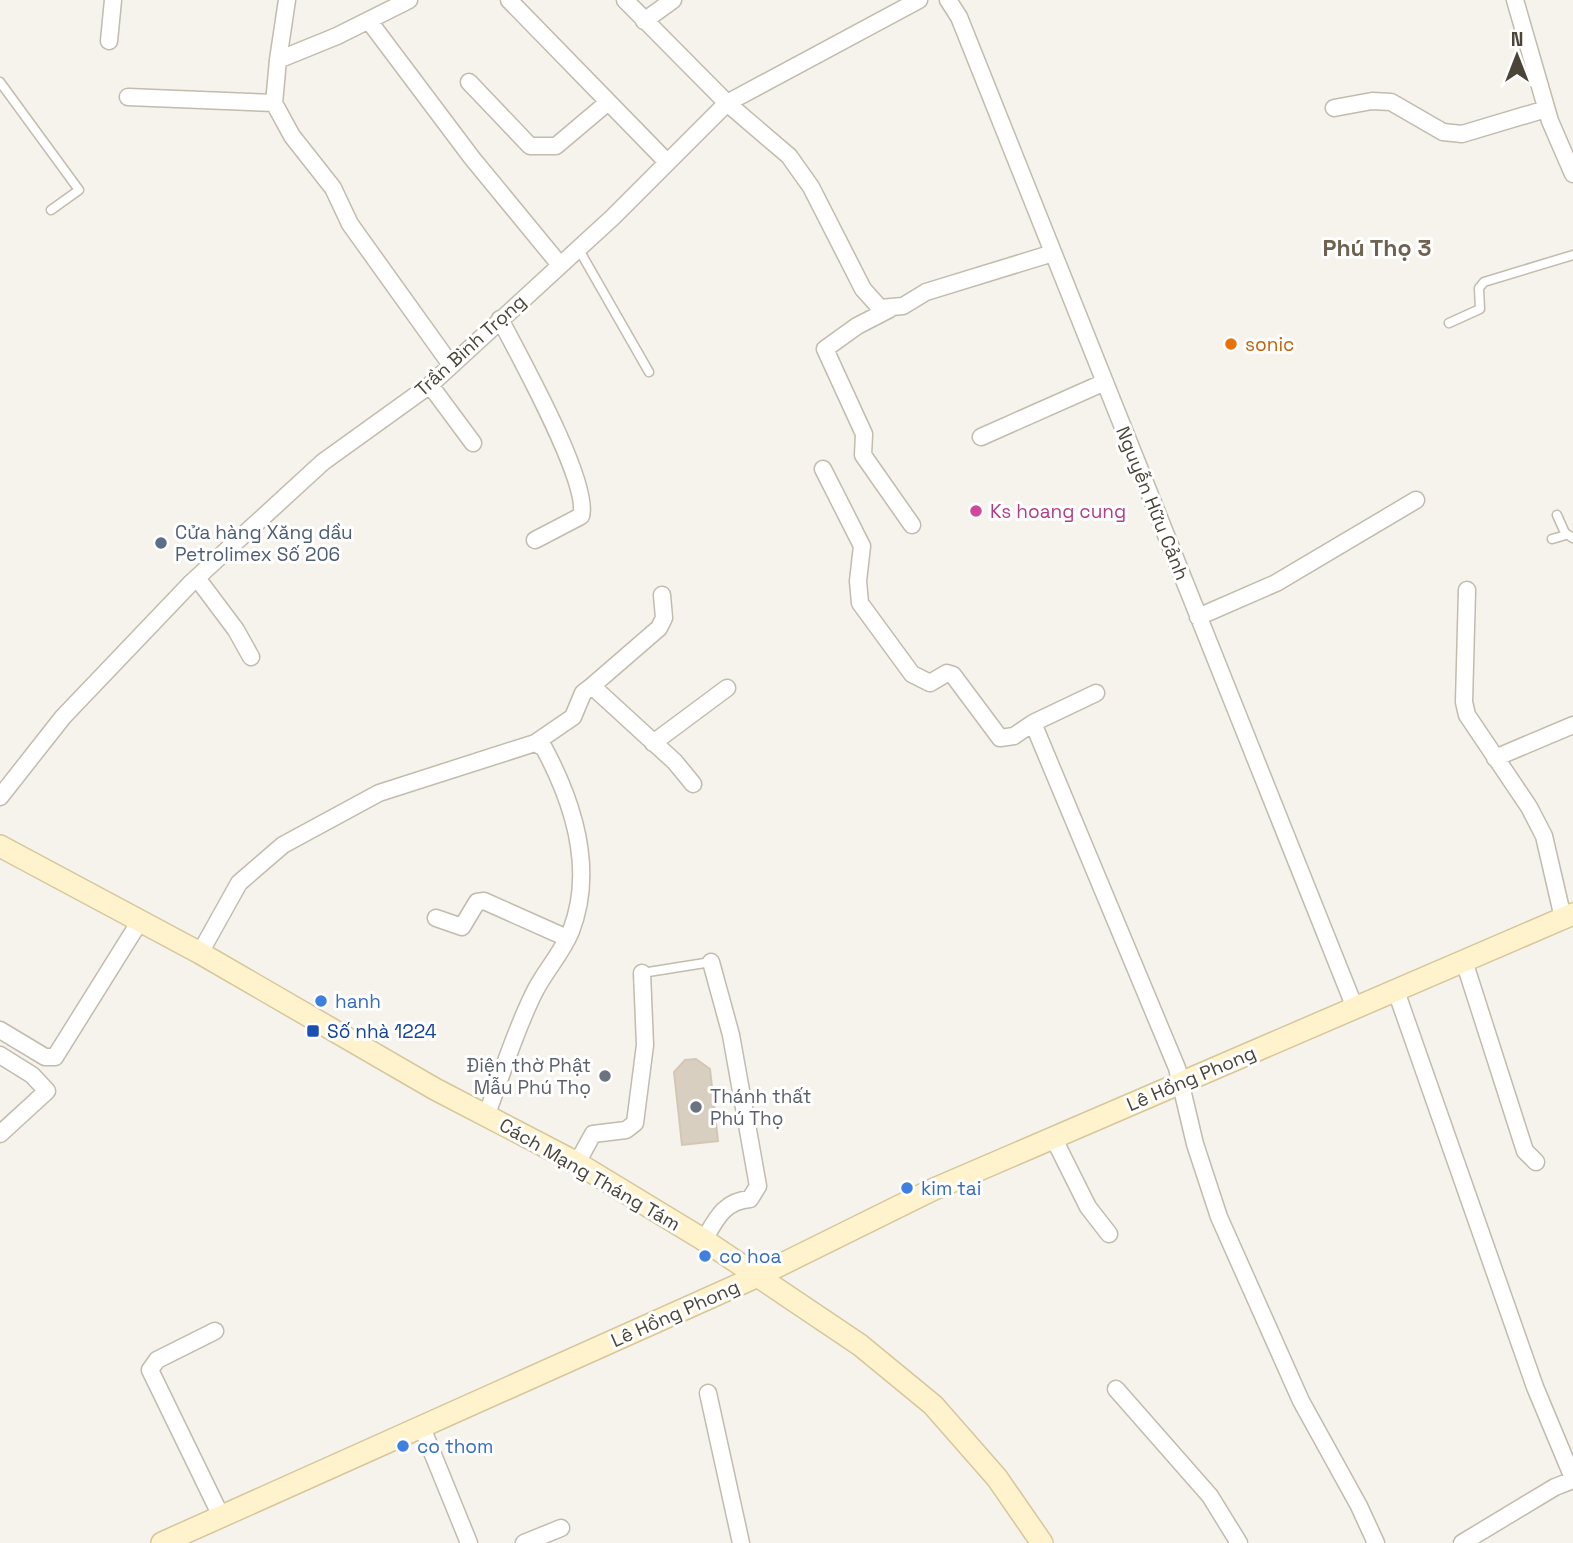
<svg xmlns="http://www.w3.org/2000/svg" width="1573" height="1543" font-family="'Space Grotesk',sans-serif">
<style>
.building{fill:#d8cfc1;stroke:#d3c7b4;stroke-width:2}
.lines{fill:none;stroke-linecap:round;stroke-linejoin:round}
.lane-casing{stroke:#c2bbae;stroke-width:11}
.street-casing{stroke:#c2bbae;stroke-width:19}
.secondary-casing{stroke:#d6c79b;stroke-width:24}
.lane{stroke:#fff;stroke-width:8}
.street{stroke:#fff;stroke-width:16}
.secondary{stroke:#fff3cd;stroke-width:21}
.food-dot{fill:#e8710a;stroke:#fff;stroke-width:2.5}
.hotel-dot{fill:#d1479c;stroke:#fff;stroke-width:2.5}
.service-dot{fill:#5c6f8a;stroke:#fff;stroke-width:2.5}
.shop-dot{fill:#3f7fe0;stroke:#fff;stroke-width:2.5}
.transit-dot{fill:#1a4fb4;stroke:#fff;stroke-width:2.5}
.worship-dot{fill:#6b7280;stroke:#fff;stroke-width:2.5}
.labels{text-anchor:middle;stroke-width:6;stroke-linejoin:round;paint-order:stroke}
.food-label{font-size:19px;fill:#c56008;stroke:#fff;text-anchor:start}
.street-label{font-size:19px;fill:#4b4439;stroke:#fff}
.hotel-label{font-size:19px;fill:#b23c85;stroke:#fff;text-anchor:start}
.service-label{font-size:19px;fill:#4e5e75;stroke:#fff;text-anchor:start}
.shop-label{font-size:19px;fill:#366cbe;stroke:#fff;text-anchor:start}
.transit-label{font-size:19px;fill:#164399;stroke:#fff;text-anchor:start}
.worship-label{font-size:19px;fill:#5b616d;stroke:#fff;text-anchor:end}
.quarter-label{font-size:23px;font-weight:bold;fill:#6e6250;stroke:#fff}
</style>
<rect width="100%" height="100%" fill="#f6f3ec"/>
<path class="building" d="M 696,1059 L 710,1069 L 718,1141 L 682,1145 L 674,1072 L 685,1060 Z"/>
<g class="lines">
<defs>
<path id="lane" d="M 0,82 L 79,190 L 51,210
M 578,248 L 649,372
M 1449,323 L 1480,309 L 1479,288 L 1484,282 L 1573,255
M 1557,515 L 1565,533 L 1573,538
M 1552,539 L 1566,535
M 642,973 L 711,962"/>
<path id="street" d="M 409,0 L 337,36 L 278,60 L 274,103 L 292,136 L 333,188 L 350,224 L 451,365
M 509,0 L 667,162
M 625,0 L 727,103 L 789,156 L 811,187 L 863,289 L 880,308 L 903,306 L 926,292 L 1053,253
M 948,0 L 959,17 L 1355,1008
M 1515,0 L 1550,121 L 1573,174
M 369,21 L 472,158 L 560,265
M 644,21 L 673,0
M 109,41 L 113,0
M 278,60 L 287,0
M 469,82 L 530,146 L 556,146 L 607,103
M 128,97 L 274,103
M 1334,108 L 1372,101 L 1391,102 L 1443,132 L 1462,134 L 1546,109
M 890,309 L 857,326 L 825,349 L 864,434 L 863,455 L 912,525
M 500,319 C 518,354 591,484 581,516 L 535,540
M 430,385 L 473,443
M 981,437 L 1105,382
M 823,469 L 862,546 L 858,581 L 860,603 L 912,674 L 930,683 L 947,673 L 953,675 L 1000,738 L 1014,736 L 1033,723 L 1177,1068 L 1195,1144 L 1219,1217 L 1301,1401 L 1359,1506 L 1376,1543
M 197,578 L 236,630 L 251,657
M 1467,590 L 1464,702 L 1467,715 L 1529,807 L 1544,836 L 1563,918
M 1198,617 L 1276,583 L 1416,500
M 592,686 L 659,628 L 664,618 L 662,595
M 1033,723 L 1096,693
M 535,743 L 573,717 L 583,693 L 592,686 L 675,762 L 693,784
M 653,743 L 727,688
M 1495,758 L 1573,725
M 0,797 L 63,717 L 190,584 L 323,462 L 430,385 L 613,217 L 727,103 L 919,0
M 436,918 L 462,927 L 477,902 L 484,901 L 567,938
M 200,953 L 239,883 L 283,845 L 379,793 L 535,743 L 544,748 C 574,804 595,869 571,931 C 562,953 545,971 535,991 C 515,1030 502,1075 486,1116
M 1464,961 L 1525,1151 L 1536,1162
M 1396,991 L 1535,1387 L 1573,1478
M 0,1030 L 45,1057 L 55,1057 L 140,921
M 0,1055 L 32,1075 L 47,1091 L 0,1134
M 1053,1137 L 1088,1207 L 1109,1234
M 577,1163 L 593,1134 L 626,1130 L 635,1123 L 645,1045 L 642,973
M 704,1240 C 716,1219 724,1201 750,1199 L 758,1186 L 731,1035 L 711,962
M 215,1331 L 157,1360 L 150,1370 L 221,1516
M 1116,1389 L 1210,1496 L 1239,1543
M 708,1393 L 741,1543
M 421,1425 L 469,1543
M 524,1543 L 561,1528
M 1462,1543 L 1555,1487 L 1573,1480"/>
<path id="secondary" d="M 0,846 L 200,953 L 435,1089 L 577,1163 L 704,1240 L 860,1345 L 933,1405 L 997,1478 L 1042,1543
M 162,1543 L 758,1276 L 932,1190 L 1573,914"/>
</defs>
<use href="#lane" class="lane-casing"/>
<use href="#street" class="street-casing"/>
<use href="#secondary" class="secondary-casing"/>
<use href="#lane" class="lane"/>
<use href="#street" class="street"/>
<use href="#secondary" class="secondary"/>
</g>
<circle class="food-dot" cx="1231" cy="344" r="7"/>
<circle class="hotel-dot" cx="976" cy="511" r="7"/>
<circle class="service-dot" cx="161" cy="543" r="7"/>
<g class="shop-dot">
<circle cx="321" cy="1001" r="7"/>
<circle cx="907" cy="1188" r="7"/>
<circle cx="705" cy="1256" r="7"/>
<circle cx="403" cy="1446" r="7"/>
</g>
<rect class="transit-dot" x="306" y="1024" width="14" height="14" rx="3.5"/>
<g class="worship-dot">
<circle cx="605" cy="1076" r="7"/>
<circle cx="696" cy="1107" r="7"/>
</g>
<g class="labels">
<g class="food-label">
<text x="1245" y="351">sonic</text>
</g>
<g class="street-label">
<text transform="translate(470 345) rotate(-42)" y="7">Trần Bình Trọng</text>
<text transform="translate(1153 503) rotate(68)" y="7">Nguyễn Hữu Cảnh</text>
<text transform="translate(1191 1078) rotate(-23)" y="7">Lê Hồng Phong</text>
<text transform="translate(590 1174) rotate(30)" y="7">Cách Mạng Tháng Tám</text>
<text transform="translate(675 1313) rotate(-24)" y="7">Lê Hồng Phong</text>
</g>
<g class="hotel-label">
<text x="990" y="518">Ks hoang cung</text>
</g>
<g class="service-label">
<text x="175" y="539">Cửa hàng Xăng dầu<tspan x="175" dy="22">Petrolimex Số 206</tspan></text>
</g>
<g class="shop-label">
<text x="335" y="1008">hanh</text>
<text x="921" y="1195">kim tai</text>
<text x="719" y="1263">co hoa</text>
<text x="417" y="1453">co thom</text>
</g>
<g class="transit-label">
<text x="327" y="1038">Số nhà 1224</text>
</g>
<g class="worship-label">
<text x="591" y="1072">Điện thờ Phật<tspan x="591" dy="22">Mẫu Phú Thọ</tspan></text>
<text x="710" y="1103" text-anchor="start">Thánh thất<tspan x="710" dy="22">Phú Thọ</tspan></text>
</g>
<g class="quarter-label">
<text x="1377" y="256">Phú Thọ 3</text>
</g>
</g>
<g transform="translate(1517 56)" stroke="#ffffff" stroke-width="5" paint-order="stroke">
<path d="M0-5L12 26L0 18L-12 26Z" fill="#4b4439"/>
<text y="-10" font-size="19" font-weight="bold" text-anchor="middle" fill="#4b4439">N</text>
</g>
</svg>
